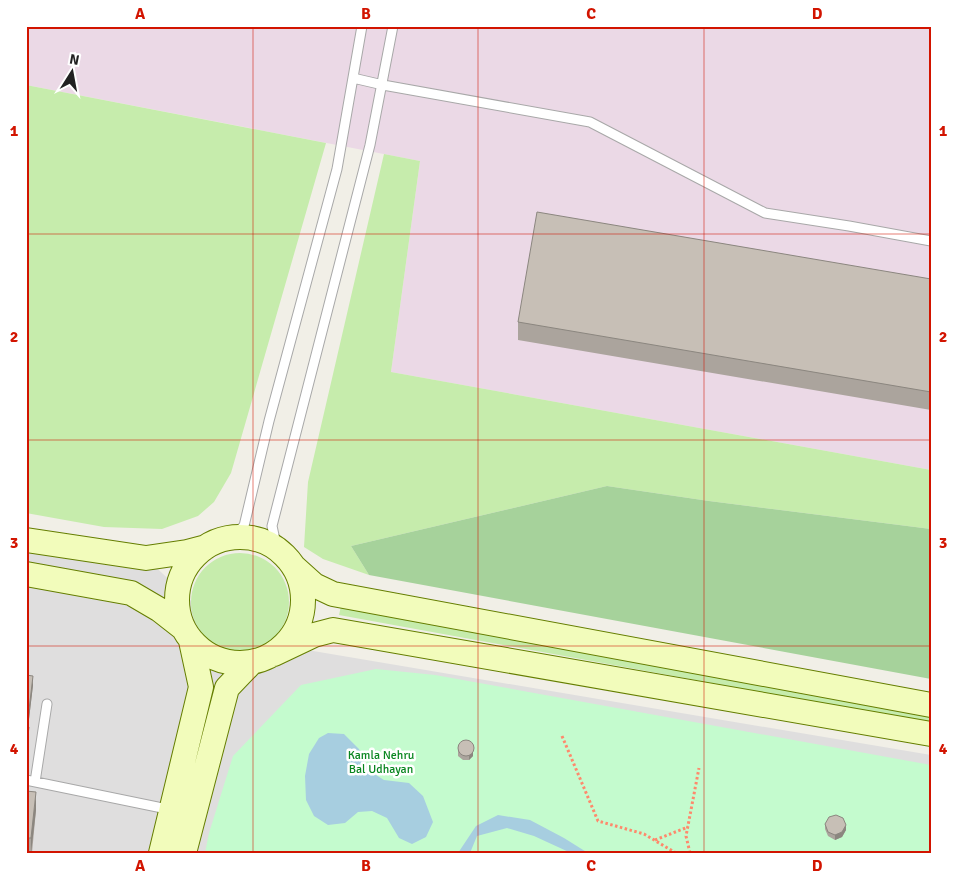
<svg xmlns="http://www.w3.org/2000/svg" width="957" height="879" font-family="Signika,sans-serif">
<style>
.residential{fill:#dfdede}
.industrial{fill:#ebd9e6}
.grass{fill:#c6ecac}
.forest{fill:#a6d29b}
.park{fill:#c4fbce}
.water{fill:#a7cee0}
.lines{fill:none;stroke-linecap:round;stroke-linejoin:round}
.service-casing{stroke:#a8a8a8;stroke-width:11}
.secondary-casing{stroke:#657e01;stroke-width:26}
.path{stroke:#fe896c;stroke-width:3;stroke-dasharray:2.5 2.5;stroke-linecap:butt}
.service{stroke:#fff;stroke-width:9}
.secondary{stroke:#f2fcbb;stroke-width:24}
.wall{fill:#aba49d}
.shaded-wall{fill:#8b867f}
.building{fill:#c7bfb6;stroke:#8b867f}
.grid{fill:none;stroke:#d21400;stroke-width:1;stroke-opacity:0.55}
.labels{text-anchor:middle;stroke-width:5;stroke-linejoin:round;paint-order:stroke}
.park-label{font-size:12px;fill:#08861f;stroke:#fff}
.neatline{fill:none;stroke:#d21400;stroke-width:2}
.grid-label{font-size:16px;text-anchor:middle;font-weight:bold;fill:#d21400}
</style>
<rect width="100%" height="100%" fill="#f1efe7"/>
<path class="residential" d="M 26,537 L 146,558 L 230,637 L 931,755 L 931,853 L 26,853 Z"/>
<path class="industrial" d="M 26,26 L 931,26 L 931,470 L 391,372 L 420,161 L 26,85 Z"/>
<path class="grass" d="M 26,85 L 326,143 L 231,473 L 214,502 L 198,516 L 162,529 L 104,527 L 26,513 Z
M 384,154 L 420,161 L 391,372 L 931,470 L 931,529 L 709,501 L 607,486 L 351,546 L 369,575 L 323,559 L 304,547 L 308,482 Z
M191 602a49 49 0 1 1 98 0a49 49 0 1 1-98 0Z
M 341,606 L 931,714 L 931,723 L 339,615 Z"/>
<path class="forest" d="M 607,486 L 709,501 L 931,529 L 931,679 L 369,575 L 351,546 Z"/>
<path class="park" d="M 376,669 L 435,675 L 931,765 L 931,853 L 205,853 L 209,833 L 233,756 L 301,685 Z"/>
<path class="water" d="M 328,733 L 344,734 L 359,749 L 368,770 L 384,780 L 409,783 L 423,796 L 433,822 L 426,837 L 412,844 L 399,838 L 387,818 L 372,811 L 358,812 L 345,823 L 328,825 L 314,816 L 306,800 L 305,776 L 309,754 L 319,738 Z
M 498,815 L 530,820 L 564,838 L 588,853 L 571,853 L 534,836 L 507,828 L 477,836 L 470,853 L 458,853 L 476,826 Z"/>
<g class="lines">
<defs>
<path id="service" d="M 353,78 L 383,85 L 590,122 L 765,213 L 849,226 L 931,241
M 229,538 L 244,526 L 269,421 L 337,169 L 362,26
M 277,549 L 272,526 L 370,145 L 393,26
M 26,780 L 172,810
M 35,782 L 47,704"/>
<path id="secondary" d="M177 600a63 63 0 1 1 126 0a63 63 0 1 1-126 0Z
M 26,540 L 146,558 L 187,552 L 206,547
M 294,567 L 314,585 L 333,594 L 931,705
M 26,574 L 131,593 L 160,610 L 183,628
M 274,654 L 314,635 L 333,630 L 931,734
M 161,853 L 201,687 L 191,641
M 184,853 L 227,688 L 251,663"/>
</defs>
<use href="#service" class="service-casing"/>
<use href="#secondary" class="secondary-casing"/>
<path class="path" d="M 562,736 L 598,821 L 644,834 L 676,853
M 655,840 L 688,827
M 690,853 L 686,836 L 699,768"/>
<use href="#service" class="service"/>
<use href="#secondary" class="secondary"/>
</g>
<path class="wall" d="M 931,279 L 931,410 L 518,340 L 518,322 Z
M 26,675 L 33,685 L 28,727 L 29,736 L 26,761 Z
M 458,745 L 473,745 L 473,756 L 469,760 L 463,760 L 458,756 Z
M 26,791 L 36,810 L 32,853 L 26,853 Z
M 825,824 L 846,830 L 842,837 L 835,840 L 828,836 L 825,829 Z"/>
<path class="shaded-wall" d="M 33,676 L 33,685 L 28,728 L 28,718 Z
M 29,727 L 29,736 L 26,761 L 26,751 Z
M 473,751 L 473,756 L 469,760 L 469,755 Z
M 36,792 L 36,810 L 31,853 L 31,838 Z
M 846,825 L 846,830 L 842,837 L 835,840 L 835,835 Z"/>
<path class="building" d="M 537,212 L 931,279 L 931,392 L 518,322 Z
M 26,675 L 33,676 L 28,718 L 26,718 Z
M 26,726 L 29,727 L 26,751 Z
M458 748a8 8 0 1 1 16 0a8 8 0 1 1-16 0Z
M 26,791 L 36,792 L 31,838 L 26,838 Z
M 836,815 L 843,818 L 846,825 L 842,832 L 835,835 L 828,832 L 825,824 L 829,817 Z"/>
<path class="grid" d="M 253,26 L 253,853M 478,26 L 478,853M 704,26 L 704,853M 26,234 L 931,234M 26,440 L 931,440M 26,646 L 931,646"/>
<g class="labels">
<g class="park-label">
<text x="381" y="759">Kamla Nehru<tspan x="381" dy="14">Bal Udhayan</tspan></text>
</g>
</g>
<rect width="957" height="879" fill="none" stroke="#ffffff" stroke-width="55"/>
<g transform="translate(72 72) rotate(11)" stroke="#ffffff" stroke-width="4" paint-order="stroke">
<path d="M0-4L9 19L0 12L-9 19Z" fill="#212121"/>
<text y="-8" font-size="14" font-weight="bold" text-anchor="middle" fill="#212121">N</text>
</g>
<rect x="28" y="28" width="902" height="824" class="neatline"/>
<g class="grid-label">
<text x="140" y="19">A</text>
<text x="366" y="19">B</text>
<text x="591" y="19">C</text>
<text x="817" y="19">D</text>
<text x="14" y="136">1</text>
<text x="943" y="136">1</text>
<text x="14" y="342">2</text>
<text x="943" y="342">2</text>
<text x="14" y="548">3</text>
<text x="943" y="548">3</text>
<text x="14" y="754">4</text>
<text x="943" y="754">4</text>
<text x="140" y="871">A</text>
<text x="366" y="871">B</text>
<text x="591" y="871">C</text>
<text x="817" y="871">D</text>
</g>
</svg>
